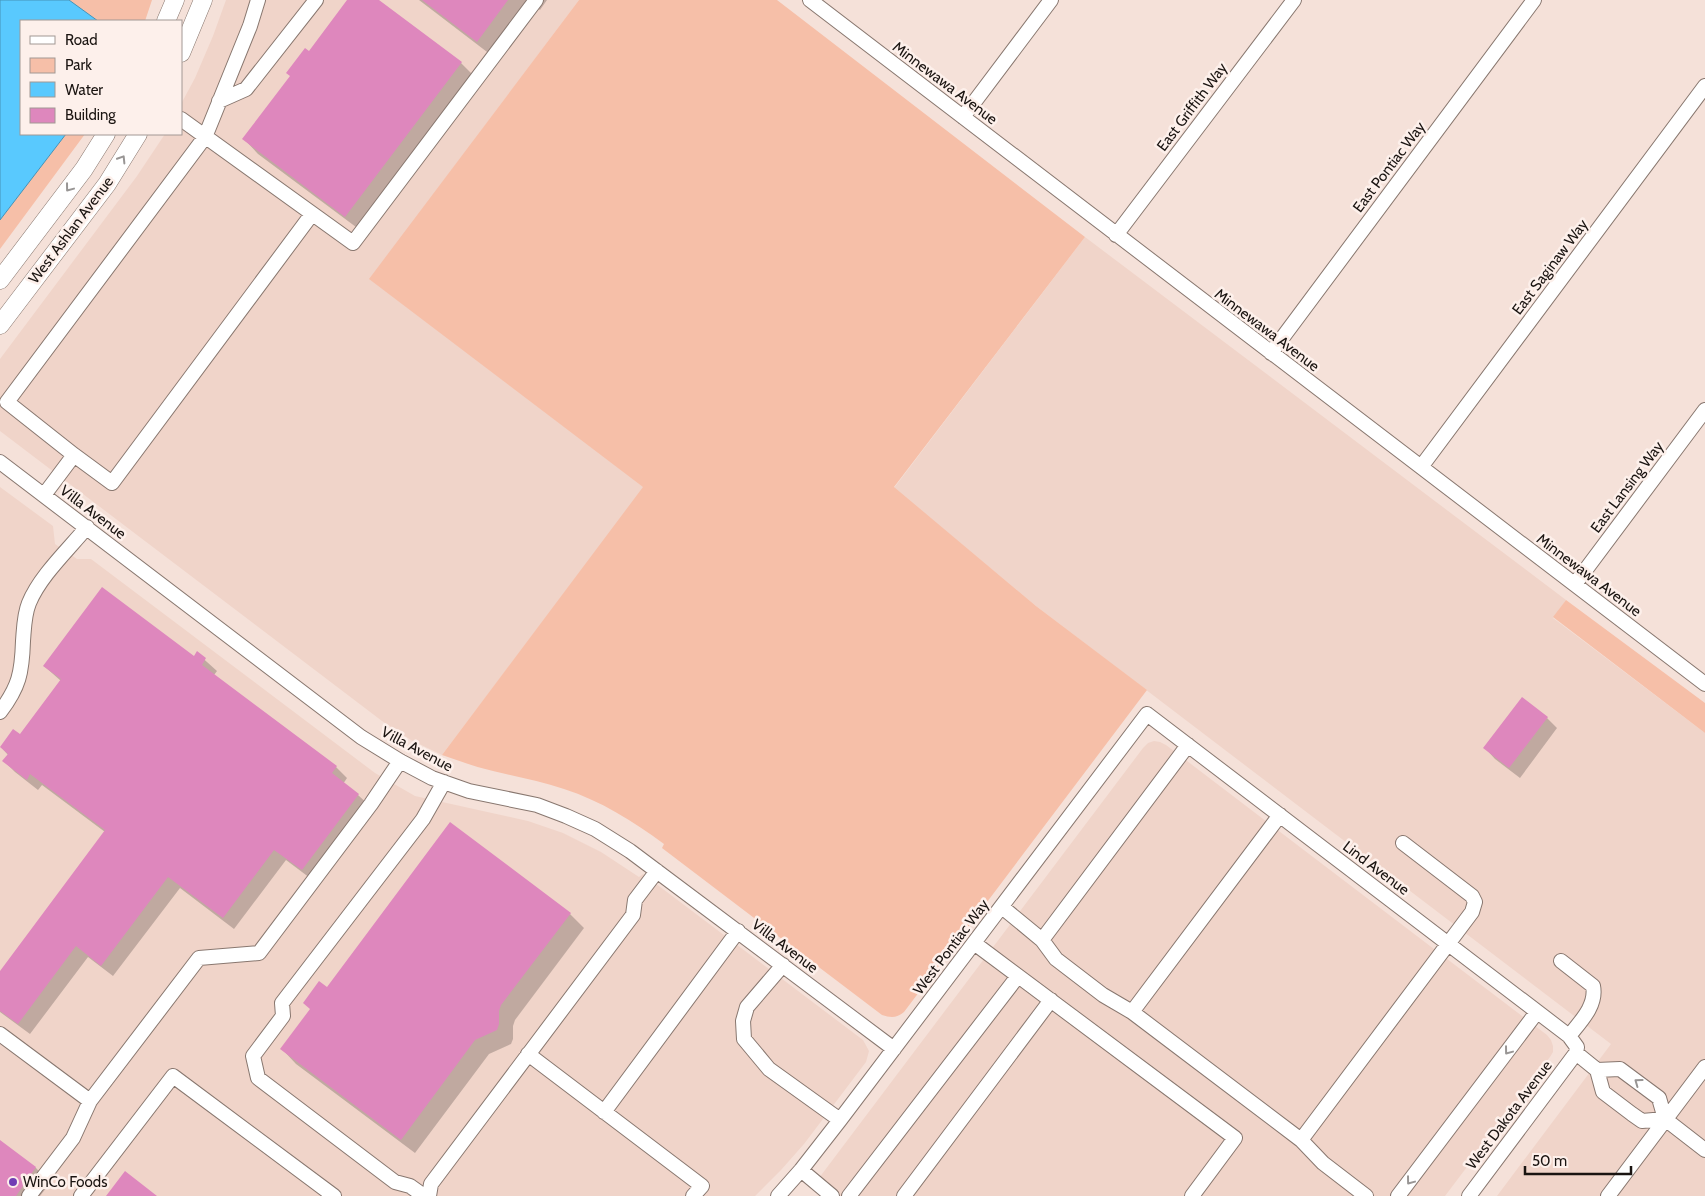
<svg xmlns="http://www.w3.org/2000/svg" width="1705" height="1196" font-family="Cabin,sans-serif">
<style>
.built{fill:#f0d4c9}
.green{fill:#f6bfa8}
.water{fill:#59c9fe;stroke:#4693b7}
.shadow{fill:#0003}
.building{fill:#de87bd}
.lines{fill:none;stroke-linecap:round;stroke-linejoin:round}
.minor-casing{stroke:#88776f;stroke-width:16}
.major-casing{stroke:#88776f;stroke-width:19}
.minor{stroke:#fff;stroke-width:14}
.major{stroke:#fff;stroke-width:18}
.oneway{stroke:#989594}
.poi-dot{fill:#713db4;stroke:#fdf0eb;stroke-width:2}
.labels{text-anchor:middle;stroke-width:5;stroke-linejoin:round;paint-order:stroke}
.street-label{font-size:15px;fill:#1a1411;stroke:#fdf0eb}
.poi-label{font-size:15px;fill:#1a1411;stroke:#fdf0eb;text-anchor:start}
</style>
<rect width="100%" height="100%" fill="#f5e1d9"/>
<path class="built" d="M 226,0 L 579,0 L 370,279 L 644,487 L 442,755 L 411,740 L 382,721 L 0,431 L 0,359 L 137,176 L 165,134 L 181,134 L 181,104 L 195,78 L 213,36 Z
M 1085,237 L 1566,600 L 1553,618 L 1705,733 L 1705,1196 L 1497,1196 L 1611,1044 L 1036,606 L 894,488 Z
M 0,487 L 53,526 L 55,544 L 77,559 L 91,559 L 375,773 L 415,796 L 528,821 L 563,833 L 601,852 L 639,877 L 643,874 L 863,1040 L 869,1051 L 866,1062 L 804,1144 L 781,1170 L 755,1196 L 0,1196 Z
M 1154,741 L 1160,742 L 1166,745 L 1547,1035 L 1551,1040 L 1553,1046 L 1553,1052 L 1550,1057 L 1445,1196 L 832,1196 L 816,1182 L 1143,748 L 1148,743 Z"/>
<path class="green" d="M 0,0 L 152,0 L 145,21 L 21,21 L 21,134 L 85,134 L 0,249 Z
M 579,0 L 777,0 L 1085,237 L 894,487 L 1036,606 L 1147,690 L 904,1012 C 897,1018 891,1018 882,1015 L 662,848 L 664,844 C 633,821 601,801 564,789 C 541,781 517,777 493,771 C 476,767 459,761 442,755 L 643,487 L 369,279 Z
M 1566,600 L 1705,703 L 1705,733 L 1553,617 Z"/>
<path class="water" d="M 0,0 L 69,0 L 98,21 L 21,21 L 21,134 L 66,134 L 0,220 Z"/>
<path class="shadow" d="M 349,0 L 377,0 L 461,63 L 475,77 L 360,230 L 258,154 L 244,139 Z
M 419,0 L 547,0 L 540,10 L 531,3 L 491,55 Z
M 197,653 L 217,671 L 214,675 L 336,767 L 347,778 L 343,784 L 358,795 L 370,806 L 314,881 L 286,860 L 234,929 L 180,888 L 113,976 L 88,957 L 30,1034 L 0,1012 L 0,973 L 105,832 L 42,785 L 38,790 L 15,772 L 4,761 L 8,755 L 1,747 L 20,736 L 61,681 L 44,666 L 194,658 Z
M 1547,718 L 1557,728 L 1520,778 L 1495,759 L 1485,748 Z
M 570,914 L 584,928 L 515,1020 L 513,1026 L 513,1039 L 511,1044 L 489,1054 L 415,1153 L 296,1064 L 282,1049 L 327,989 Z
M 0,1141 L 36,1168 L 50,1183 L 40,1196 L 0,1196 Z"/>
<path class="building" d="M 347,0 L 379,0 L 462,62 L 345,217 L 242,139 L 290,76 L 286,73 L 305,48 L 309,51 Z
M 422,0 L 508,0 L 477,42 Z
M 102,587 L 194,656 L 197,651 L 206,658 L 202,665 L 337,766 L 332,773 L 359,794 L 302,870 L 274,850 L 223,918 L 168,877 L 101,966 L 76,946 L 18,1024 L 0,1011 L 0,971 L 105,830 L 30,774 L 27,780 L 2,761 L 8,754 L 0,747 L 13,729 L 20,734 L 61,679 L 43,666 Z
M 1522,697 L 1548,717 L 1509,768 L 1483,748 Z
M 450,822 L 571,913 L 501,1005 L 499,1011 L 499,1024 L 497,1030 L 475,1040 L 401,1140 L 280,1049 L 310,1009 L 303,1003 L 319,981 L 327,987 Z
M 0,1140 L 36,1167 L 16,1196 L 0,1196 Z
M 125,1171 L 157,1196 L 106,1196 Z"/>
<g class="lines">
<defs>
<path id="minor" d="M 810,0 L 1705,684
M 219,101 L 246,89 L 316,0
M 963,117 L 1051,0
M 181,119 L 353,243 L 536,0
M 1116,235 L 1294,0
M 1271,353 L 1534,0
M 74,455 L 7,402 L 205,137 L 250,26 L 258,0
M 0,462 L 361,737 L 400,761 L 432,778 L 469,791 L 537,805 L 566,816 L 595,829 L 630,851 L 894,1049
M 1421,467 L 1705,86
M 44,495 L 74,455 L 112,483 L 312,214
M 1575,584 L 1705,410
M 0,712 C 19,687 22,673 23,641 C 24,629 24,615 29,603 C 40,576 68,550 87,527
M 1280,815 L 1132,1012 L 1301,1140 L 1472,912 L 1475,902 L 1472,896 L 1403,843
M 1002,907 L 1042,940 L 1056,959 L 1103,995 L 1132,1012
M 1042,940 L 1188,745
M 974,943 L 1235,1138 L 1192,1196
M 1561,961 L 1593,986 C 1597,1005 1581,1021 1569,1036
M 783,965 L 747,1007 L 743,1021 L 744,1039 L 769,1069 L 840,1120
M 0,1034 L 90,1101
M 1576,1053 L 1597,1070
M 528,1054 L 702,1186 L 693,1196
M 604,1112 L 738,931
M 1665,1119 L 1642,1121 L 1632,1114 L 1603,1092 L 1597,1070 L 1620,1069 L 1659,1098 L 1665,1119 L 1705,1150
M 1301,1140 L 1323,1163 L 1366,1196
M 801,1170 L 832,1196
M 29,1196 L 73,1138 L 90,1101 L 199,958 L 259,953 L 371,804 L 400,761
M 81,1196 L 173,1076 L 334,1196
M 424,1196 L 410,1186 L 395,1182 L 258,1078 L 253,1056 L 283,1016 L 282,1003 L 423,819 L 444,782
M 429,1196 L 431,1184 L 633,915 L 635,900 L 657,871
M 778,1196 L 801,1170 L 840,1120 L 1147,714 L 1569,1036 L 1577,1047 L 1576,1053
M 849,1196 L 1018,976
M 904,1196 L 1051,1000
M 1398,1196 L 1537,1012
M 1469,1196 L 1576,1053
M 1608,1196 L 1705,1067"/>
<path id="major" d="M 166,21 L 175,0
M 181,53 L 203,0
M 0,280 L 84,169 L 106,134
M 0,325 L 107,184 L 138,134"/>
</defs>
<use href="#minor" class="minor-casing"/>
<use href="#major" class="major-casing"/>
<use href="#minor" class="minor"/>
<use href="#major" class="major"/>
</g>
<defs><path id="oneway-chevron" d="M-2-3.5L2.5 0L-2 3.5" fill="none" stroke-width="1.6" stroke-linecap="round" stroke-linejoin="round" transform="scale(1.25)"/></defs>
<g class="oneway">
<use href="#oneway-chevron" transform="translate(122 159) rotate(-58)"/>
<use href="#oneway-chevron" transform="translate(69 188) rotate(127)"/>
<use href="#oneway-chevron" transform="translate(1508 1051) rotate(127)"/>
<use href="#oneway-chevron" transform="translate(1638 1082) rotate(-144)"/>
<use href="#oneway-chevron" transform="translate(1410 1181) rotate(127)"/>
</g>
<circle class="poi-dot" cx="13" cy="1182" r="5"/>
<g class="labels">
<g class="street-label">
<text transform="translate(945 83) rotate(37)" y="5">Minnewawa Avenue</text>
<text transform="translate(1192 107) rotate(-53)" y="5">East Griffith Way</text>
<text transform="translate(1389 167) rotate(-53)" y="5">East Pontiac Way</text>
<text transform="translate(71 230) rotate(-53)" y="5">West Ashlan Avenue</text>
<text transform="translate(1550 267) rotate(-53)" y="5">East Saginaw Way</text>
<text transform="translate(1267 330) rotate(37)" y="5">Minnewawa Avenue</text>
<text transform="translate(1627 487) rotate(-53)" y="5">East Lansing Way</text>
<text transform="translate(93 512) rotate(37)" y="5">Villa Avenue</text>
<text transform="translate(1589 575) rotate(37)" y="5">Minnewawa Avenue</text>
<text transform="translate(417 749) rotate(28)" y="5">Villa Avenue</text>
<text transform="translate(1376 868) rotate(37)" y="5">Lind Avenue</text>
<text transform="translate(785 946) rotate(37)" y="5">Villa Avenue</text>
<text transform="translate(951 947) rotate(-53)" y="5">West Pontiac Way</text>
<text transform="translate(1509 1115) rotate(-53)" y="5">West Dakota Avenue</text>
</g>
<g class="poi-label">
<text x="23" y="1187">WinCo Foods</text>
</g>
</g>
<rect x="20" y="20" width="162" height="115" fill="#fdf0eb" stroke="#a29894"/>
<rect x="30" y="36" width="25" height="8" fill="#ffffff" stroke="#a29894"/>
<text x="65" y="45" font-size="15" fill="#1a1411">Road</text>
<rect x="30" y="58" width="25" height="15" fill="#f6bfa8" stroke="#a29894"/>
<text x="65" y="70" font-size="15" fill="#1a1411">Park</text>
<rect x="30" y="82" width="25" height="15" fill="#59c9fe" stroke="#a29894"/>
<text x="65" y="95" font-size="15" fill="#1a1411">Water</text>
<rect x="30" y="108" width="25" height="15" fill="#de87bd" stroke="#a29894"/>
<text x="65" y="120" font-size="15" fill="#1a1411">Building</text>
<path d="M1525 1166v8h106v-8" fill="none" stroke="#1a1411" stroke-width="2.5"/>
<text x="1532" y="1166" font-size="15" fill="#1a1411" stroke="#fdf0eb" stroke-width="4" paint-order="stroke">50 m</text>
</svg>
